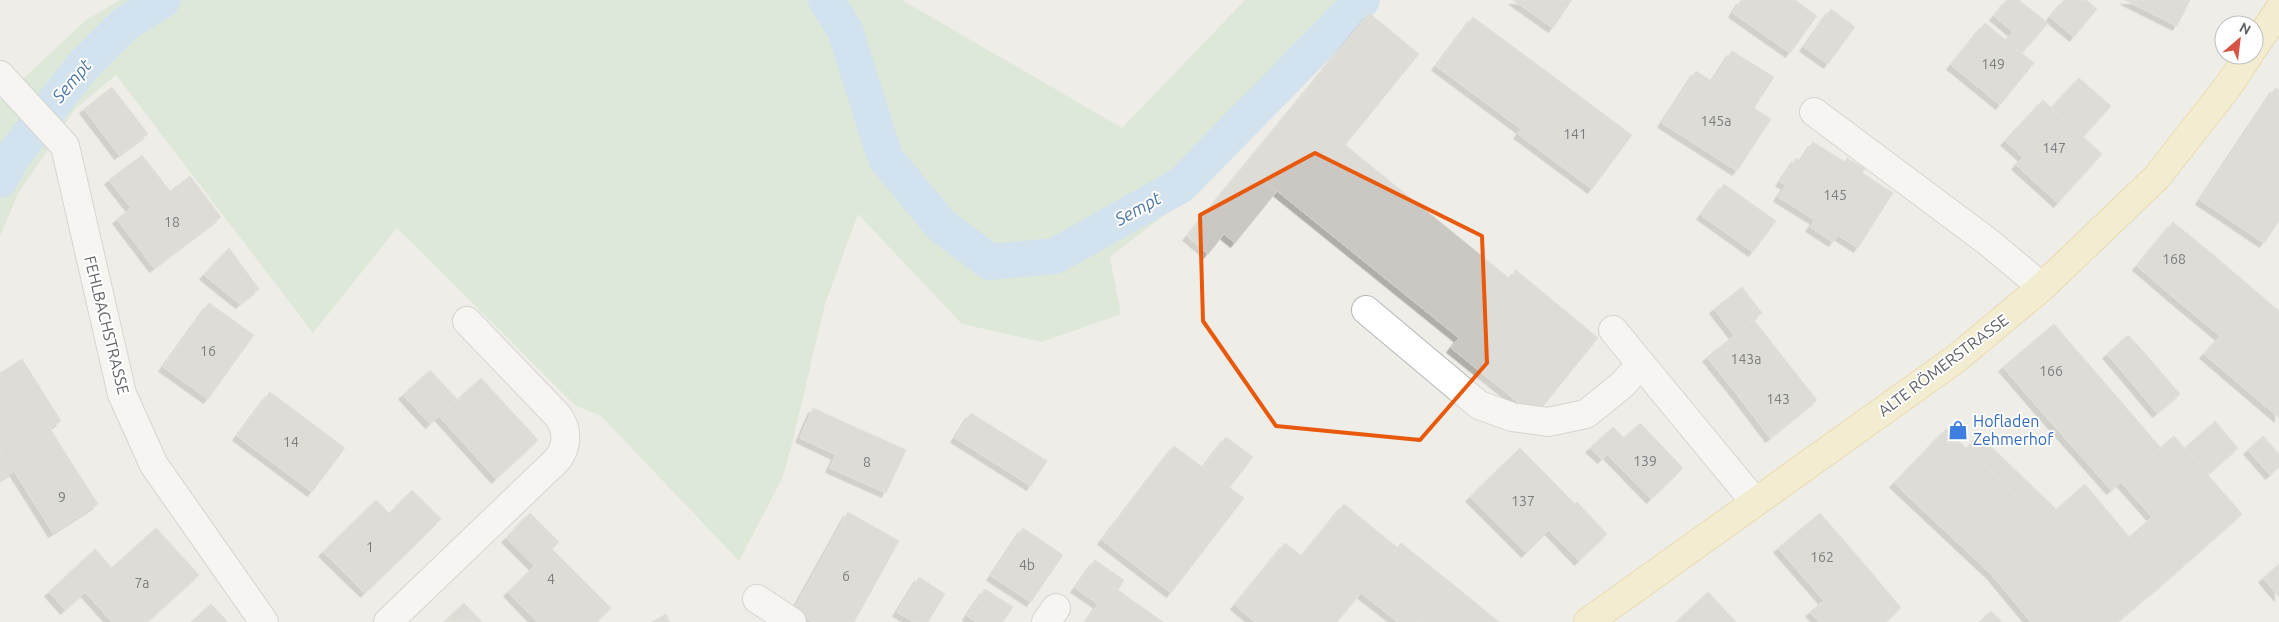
<svg xmlns="http://www.w3.org/2000/svg" width="2279" height="622" font-family="Ubuntu,sans-serif">
<style>
.green{fill:#c7e3c7}
.lines{fill:none;stroke-linecap:round;stroke-linejoin:round}
.canal{stroke:#b0d6f6;stroke-width:36}
.building{fill:#cbc8c4;stroke:#d3cfc6;filter:url(#shadow)}
.minor-casing{stroke:#b4b7ba;stroke-width:30}
.major-casing{stroke:#e3c46d;stroke-width:30}
.minor{stroke:#fff;stroke-width:28}
.major{stroke:#f6edb5;stroke-width:28}
.marked{fill:none;stroke:#e8590c;stroke-width:4;stroke-linejoin:round}
.labels{text-anchor:middle;stroke-width:4;stroke-linejoin:round;paint-order:stroke}
.number-label{font-size:14px;fill:#7a7c7e}
.street-label{font-size:16px;fill:#5f6266;stroke:#fff}
.shop-label{font-size:16px;fill:#366cbe;stroke:#fff;text-anchor:start}
.water-label{font-size:18px;font-style:italic;fill:#4e78a6;stroke:#fff}
</style>
<defs>
<filter id="shadow"><feDropShadow dx="-4.5" dy="4.5" stdDeviation="0" flood-color="#0004"/></filter>
</defs>
<rect width="100%" height="100%" fill="#efede7"/>
<path class="green" d="M 120,0 L 902,0 L 1122,128 L 1245,0 L 1377,0 L 1197,190 L 1110,257 L 1121,314 L 1042,342 L 962,324 L 858,214 L 825,304 L 792,444 L 782,479 L 739,561 L 601,416 L 576,406 L 397,228 L 313,333 L 116,75 L 75,109 L 18,194 L 0,236 L 0,100 L 86,20 Z"/>
<g class="lines">
<path class="canal" d="M 826,0 L 845,30 L 883,151
M 886,159 L 942,226 L 990,262 L 1055,256 L 1181,185 L 1362,0
M 0,180 L 13,156 L 81,68 L 125,24 L 163,0"/>
</g>
<path class="building" d="M 1513,0 L 1572,0 L 1553,28 Z
M 1741,0 L 1795,0 L 1817,16 L 1790,53 L 1733,13 Z
M 2007,0 L 2019,0 L 2048,23 L 2035,39 L 2018,26 L 2013,32 L 1994,16 Z
M 2064,0 L 2086,0 L 2097,9 L 2074,37 L 2050,17 Z
M 2125,0 L 2190,0 L 2177,26 Z
M 1831,9 L 1855,27 L 1828,64 L 1804,47 Z
M 1369,13 L 1419,54 L 1345,145 L 1295,104 Z
M 1473,17 L 1558,80 L 1521,129 L 1436,66 Z
M 1985,23 L 2034,63 L 2000,105 L 1951,65 Z
M 2018,26 L 2034,39 L 2022,53 L 2006,40 Z
M 1732,51 L 1774,77 L 1754,108 L 1712,81 Z
M 1696,71 L 1771,119 L 1737,171 L 1662,123 Z
M 2079,78 L 2111,106 L 2083,137 L 2051,108 Z
M 1558,80 L 1632,135 L 1592,189 L 1518,134 Z
M 112,87 L 148,134 L 119,155 L 84,109 Z
M 2275,88 L 2279,90 L 2279,221 L 2264,243 L 2200,200 Z
M 2043,100 L 2102,154 L 2058,203 L 2016,165 L 2023,157 L 2005,141 Z
M 1295,104 L 1510,279 L 1516,270 L 1598,338 L 1535,416 L 1451,348 L 1459,338 L 1245,165 Z
M 1813,142 L 1845,162 L 1847,158 L 1865,169 L 1862,173 L 1893,193 L 1858,248 L 1838,235 L 1833,242 L 1810,227 L 1815,220 L 1778,197 L 1786,185 L 1780,182 L 1796,158 L 1801,161 Z
M 142,155 L 170,191 L 123,227 L 117,219 L 131,208 L 109,180 Z
M 1245,165 L 1277,191 L 1235,243 L 1224,234 L 1208,254 L 1187,236 Z
M 190,176 L 221,217 L 154,268 L 123,227 Z
M 1724,184 L 1776,221 L 1753,252 L 1701,215 Z
M 2173,222 L 2211,253 L 2173,297 L 2137,266 Z
M 229,248 L 259,289 L 240,304 L 204,275 Z
M 2211,253 L 2279,311 L 2279,418 L 2204,354 L 2220,336 L 2173,297 Z
M 1742,287 L 1762,313 L 1734,335 L 1714,309 Z
M 209,303 L 254,335 L 208,399 L 163,367 Z
M 1754,320 L 1786,361 L 1739,397 L 1707,357 Z
M 2054,324 L 2098,375 L 2047,418 L 2003,367 Z
M 2128,335 L 2142,350 L 2120,369 L 2107,354 Z
M 2142,350 L 2180,394 L 2157,413 L 2120,369 Z
M 22,359 L 61,421 L 50,428 L 11,366 Z
M 1786,361 L 1817,400 L 1770,438 L 1739,397 Z
M 11,366 L 71,462 L 26,490 L 0,449 L 0,373 Z
M 430,370 L 457,399 L 430,424 L 403,395 Z
M 2098,375 L 2161,448 L 2111,490 L 2047,418 Z
M 481,378 L 538,440 L 496,479 L 439,416 Z
M 270,392 L 345,448 L 312,492 L 237,436 Z
M 813,408 L 850,425 L 836,455 L 800,438 Z
M 971,413 L 1047,461 L 1031,486 L 955,438 Z
M 2215,421 L 2238,448 L 2208,474 L 2185,448 Z
M 1640,423 L 1683,468 L 1651,499 L 1607,454 Z
M 850,425 L 906,450 L 886,493 L 830,468 Z
M 1613,427 L 1624,438 L 1602,459 L 1590,448 Z
M 1946,429 L 2043,521 L 1992,575 L 1894,483 Z
M 1979,435 L 2056,509 L 2043,521 L 1967,448 Z
M 2174,436 L 2242,514 L 2166,581 L 2129,537 L 2152,517 L 2121,482 Z
M 2263,436 L 2279,454 L 2279,467 L 2270,475 L 2248,450 Z
M 1226,437 L 1253,457 L 1230,487 L 1203,467 Z
M 1174,446 L 1244,498 L 1171,593 L 1102,540 Z
M 1520,448 L 1575,504 L 1526,553 L 1470,497 Z
M 0,449 L 14,471 L 0,480 Z
M 71,462 L 98,504 L 53,533 L 26,490 Z
M 2085,484 L 2166,581 L 2117,622 L 2031,622 L 1992,575 L 2043,521 Z
M 412,490 L 441,519 L 418,542 L 389,514 Z
M 376,500 L 418,542 L 365,593 L 323,552 Z
M 1577,502 L 1607,534 L 1579,561 L 1549,530 Z
M 1344,504 L 1388,540 L 1322,622 L 1255,622 L 1235,605 L 1285,543 L 1302,556 Z
M 848,512 L 899,541 L 854,622 L 813,622 L 793,611 Z
M 530,513 L 559,542 L 534,566 L 506,538 Z
M 1820,513 L 1866,566 L 1824,601 L 1778,548 Z
M 156,528 L 199,575 L 147,622 L 112,622 L 85,592 Z
M 1023,528 L 1063,555 L 1031,602 L 991,576 Z
M 1388,540 L 1397,547 L 1369,583 L 1417,622 L 1398,622 L 1361,593 L 1337,622 L 1322,622 Z
M 1401,543 L 1450,582 L 1418,622 L 1369,583 Z
M 95,549 L 112,568 L 65,610 L 49,592 Z
M 552,549 L 611,608 L 597,622 L 537,622 L 508,592 Z
M 1095,560 L 1124,580 L 1118,590 L 1111,586 L 1098,604 L 1075,588 Z
M 2279,564 L 2279,597 L 2263,578 Z
M 1866,566 L 1901,608 L 1885,622 L 1819,622 L 1810,612 Z
M 919,577 L 945,594 L 928,622 L 914,622 L 897,612 Z
M 1450,582 L 1499,622 L 1418,622 Z
M 1111,586 L 1118,590 L 1163,622 L 1086,622 Z
M 985,589 L 1013,607 L 1004,620 L 976,602 Z
M 1708,592 L 1736,622 L 1676,622 Z
M 976,602 L 1004,620 L 1003,622 L 977,622 L 967,616 Z
M 464,603 L 482,622 L 445,621 Z
M 211,604 L 228,622 L 191,622 Z
M 1991,611 L 2002,622 L 1979,622 Z
M 666,614 L 670,622 L 652,622 Z"/>
<g class="lines">
<defs>
<path id="minor" d="M 0,75 L 65,146 L 122,394 L 154,465 L 264,622
M 1814,112 L 1987,241 L 2042,287
M 1366,310 L 1479,405 L 1512,417 L 1548,422 L 1586,414 L 1622,385 L 1641,364
M 1613,330 L 1755,502
M 757,599 L 792,622
M 388,622 L 557,460 C 568,446 568,430 558,416 L 467,321
M 1046,622 L 1056,608"/>
<path id="major" d="M 2254,47 L 2279,10
M 1588,622 L 1957,358 L 2042,287 L 2157,177 L 2229,85 L 2249,55"/>
</defs>
<use href="#minor" class="minor-casing"/>
<use href="#major" class="major-casing"/>
<use href="#minor" class="minor"/>
<use href="#major" class="major"/>
</g>
<path d="M0 0H2279V622H0ZM 1315,153 L 1482,236 L 1487,363 L 1420,440 L 1276,426 L 1203,321 L 1200,215 Z" fill="#efede7" fill-opacity=".55" fill-rule="evenodd"/>
<path class="marked" d="M 1315,153 L 1482,236 L 1487,363 L 1420,440 L 1276,426 L 1203,321 L 1200,215 Z"/>
<defs>
<symbol id="shop-bare" viewBox="-9 -9 18 18"><path d="M-5-2.5h2.3a2.7 3.5 0 0 1 5.4 0H5L5.5 6h-11ZM-1.5-2.5h3a1.5 2.3 0 0 0-3 0Z" fill="#3f7fe0" stroke="#fff" stroke-width="2.5" paint-order="stroke"/></symbol>
</defs>
<g fill-rule="evenodd">
<use href="#shop-bare" x="1944" y="416" width="28" height="28"/>
</g>
<g class="labels">
<g class="number-label">
<text x="1993" y="69">149</text>
<text x="1716" y="126">145a</text>
<text x="1575" y="139">141</text>
<text x="2054" y="153">147</text>
<text x="1835" y="200">145</text>
<text x="172" y="227">18</text>
<text x="2174" y="264">168</text>
<text x="208" y="356">16</text>
<text x="1746" y="364">143a</text>
<text x="2051" y="376">166</text>
<text x="1778" y="404">143</text>
<text x="291" y="447">14</text>
<text x="1645" y="466">139</text>
<text x="867" y="467">8</text>
<text x="62" y="502">9</text>
<text x="1523" y="506">137</text>
<text x="370" y="552">1</text>
<text x="1822" y="562">162</text>
<text x="1027" y="570">4b</text>
<text x="846" y="581">6</text>
<text x="551" y="584">4</text>
<text x="142" y="588">7a</text>
</g>
<g class="street-label">
<text transform="translate(107 325) rotate(76)" y="6">FEHLBACHSTRASSE</text>
<text transform="translate(1943 365) rotate(-37)" y="6">ALTE RÖMERSTRASSE</text>
</g>
<g class="shop-label">
<text x="1973" y="427">Hofladen<tspan x="1973" dy="18">Zehmerhof</tspan></text>
</g>
<g class="water-label">
<text transform="translate(72 81) rotate(-50)" y="6">Sempt</text>
<text transform="translate(1138 209) rotate(-29)" y="6">Sempt</text>
</g>
</g>
<g transform="translate(2239 40) rotate(28)"><circle r="24" fill="#ffffff" stroke="#bfc0c2"/>
<path d="M0-4L9 19L0 12L-9 19Z" fill="#d75345"/>
<text y="-8" font-size="14" font-weight="bold" text-anchor="middle" fill="#5f6266">N</text>
</g>
</svg>
